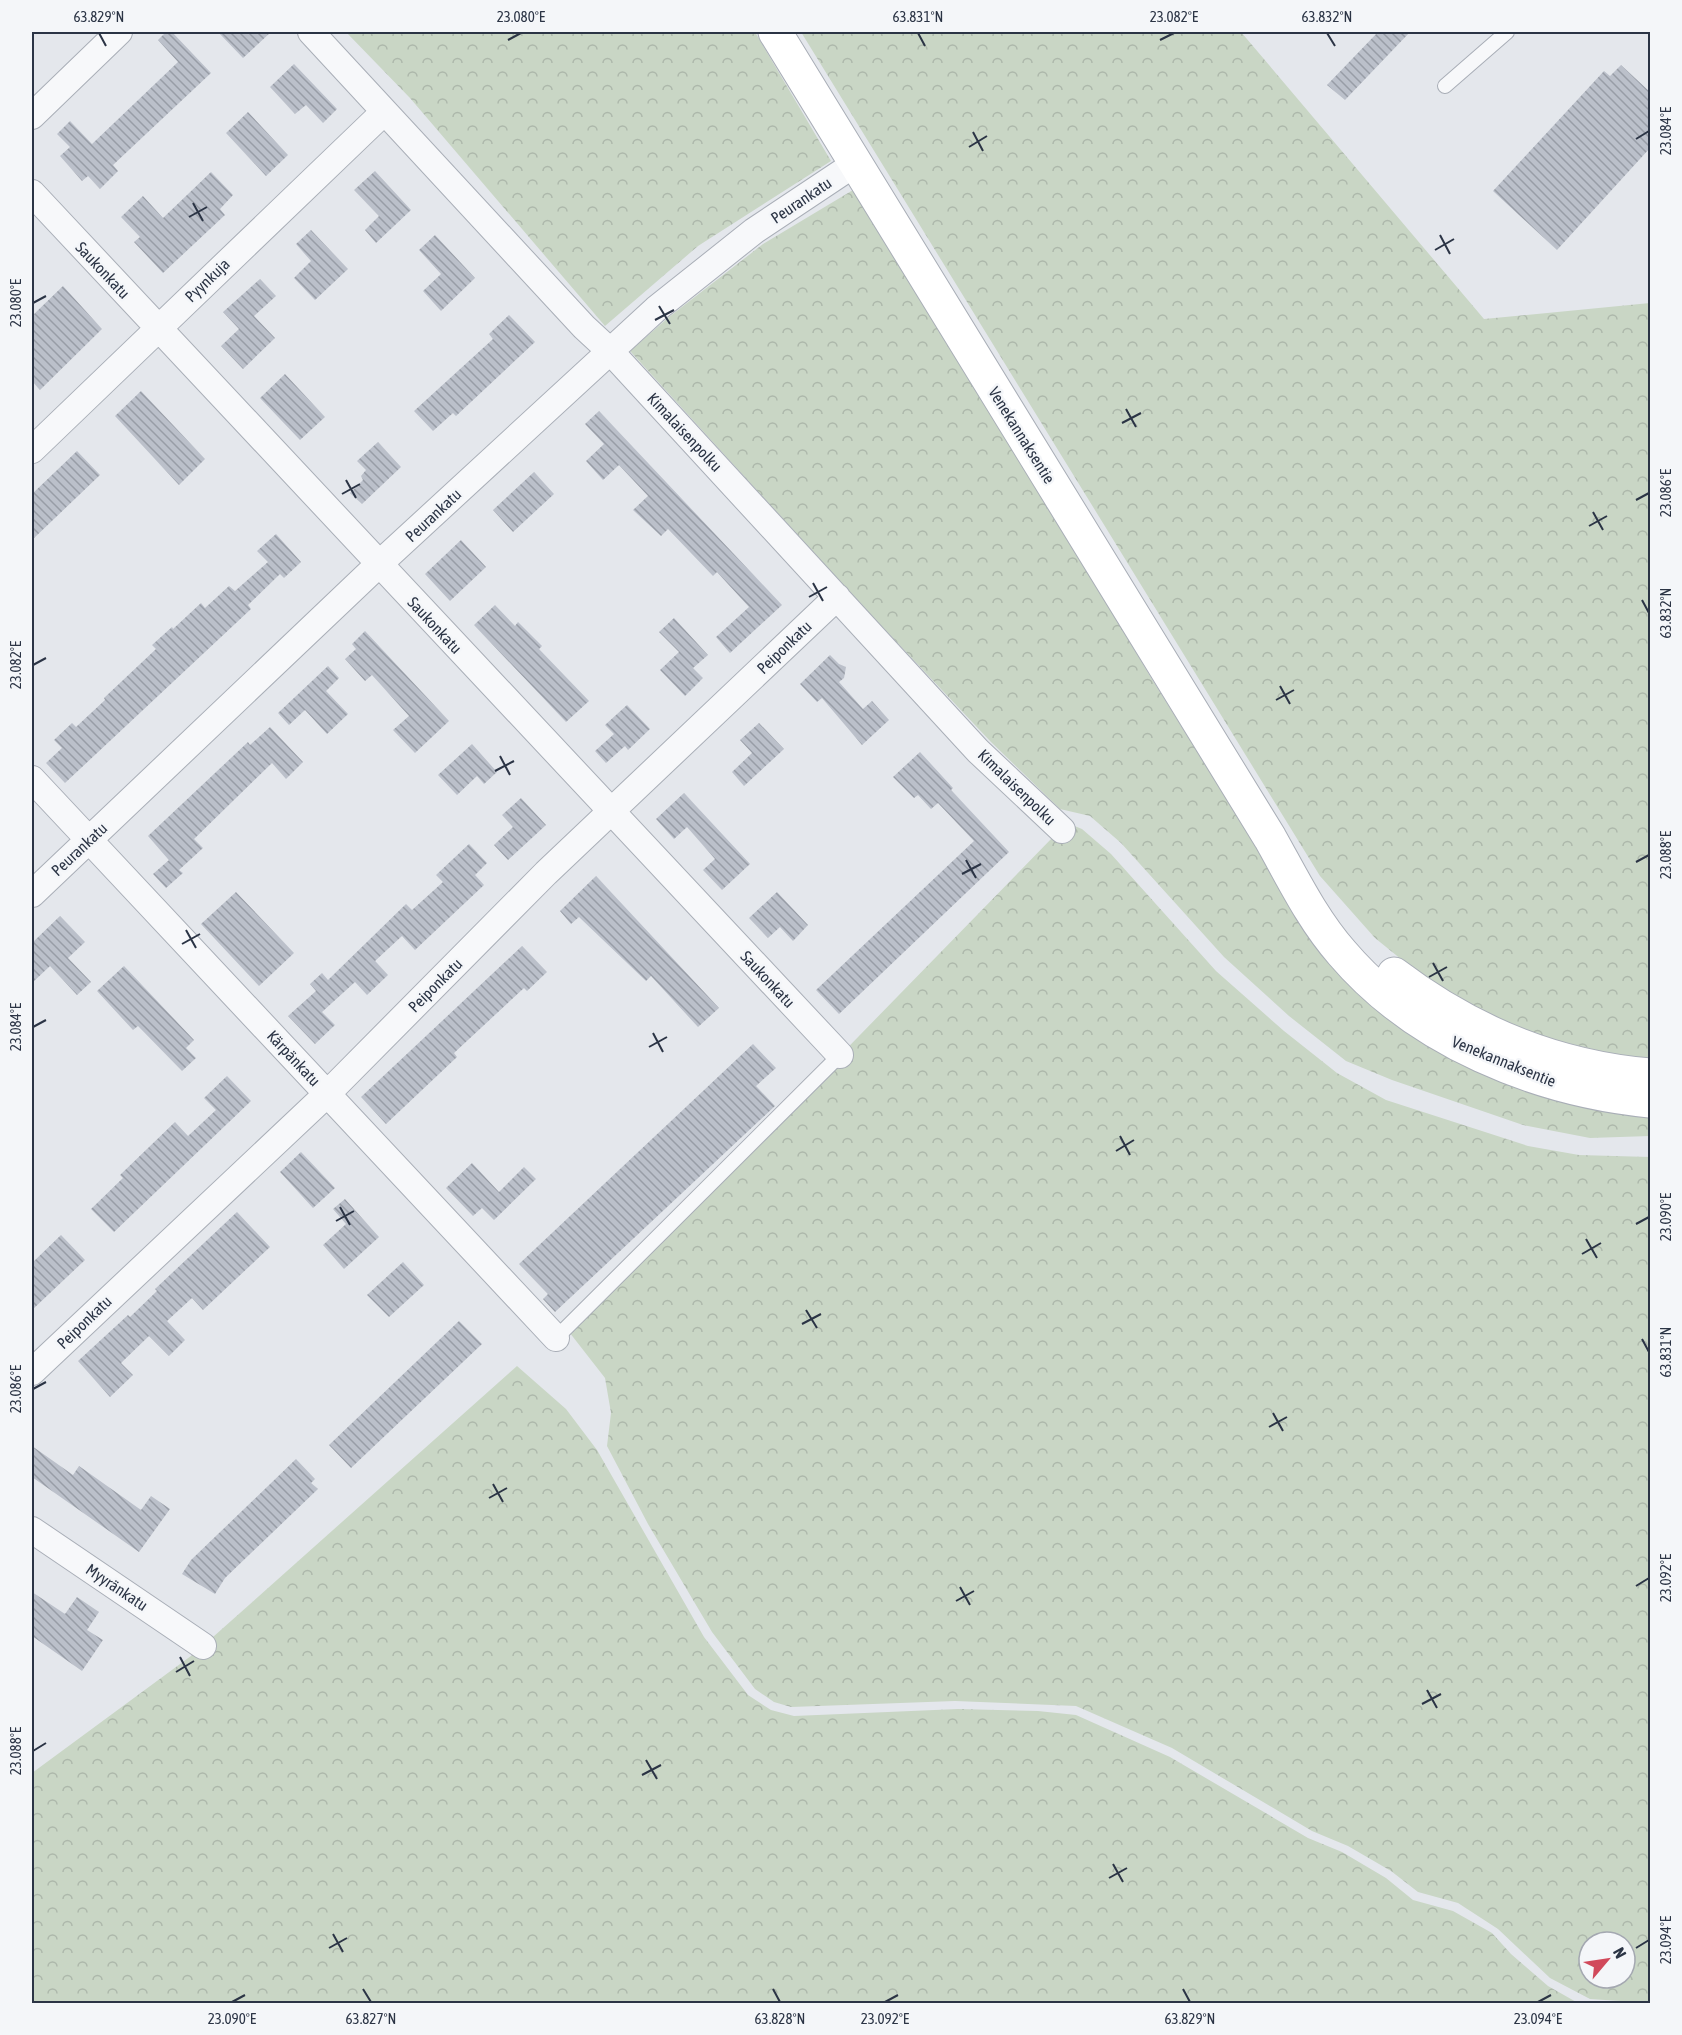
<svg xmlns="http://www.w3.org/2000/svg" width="1682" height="2035" font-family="'Asap Condensed',sans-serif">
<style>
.forest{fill:url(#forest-crowns);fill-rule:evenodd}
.building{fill:url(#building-back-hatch)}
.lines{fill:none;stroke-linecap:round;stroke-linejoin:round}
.lane-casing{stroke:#a9aeb7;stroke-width:16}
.street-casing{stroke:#a9aeb7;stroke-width:28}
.secondary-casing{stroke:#a9aeb7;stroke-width:35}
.lane{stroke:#f7f8fa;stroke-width:14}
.street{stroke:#f7f8fa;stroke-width:26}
.secondary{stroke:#fff;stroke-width:33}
.ticks{fill:none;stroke:#2b3445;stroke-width:2}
.labels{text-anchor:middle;stroke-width:5;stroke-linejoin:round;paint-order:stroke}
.street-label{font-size:16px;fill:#2b3445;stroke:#f4f6f9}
.neatline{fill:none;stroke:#2b3445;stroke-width:2}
.ticks-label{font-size:15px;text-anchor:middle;fill:#2b3445}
</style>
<defs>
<pattern id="forest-crowns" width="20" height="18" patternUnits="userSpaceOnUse" patternTransform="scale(1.5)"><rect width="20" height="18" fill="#c9d6c5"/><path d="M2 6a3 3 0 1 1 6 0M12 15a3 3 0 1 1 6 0" fill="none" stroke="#adb8ab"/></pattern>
<pattern id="building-back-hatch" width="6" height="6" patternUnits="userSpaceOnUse" patternTransform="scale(1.5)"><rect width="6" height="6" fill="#bbc0ca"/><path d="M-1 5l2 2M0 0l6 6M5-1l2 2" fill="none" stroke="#989da6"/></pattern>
</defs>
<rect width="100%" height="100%" fill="#e4e7ec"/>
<path class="forest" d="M 346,32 L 755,32 L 831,161 L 698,246 L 605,326 L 410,98 Z
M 801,32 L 1241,32 L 1484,319 L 1650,303 L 1650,1060 L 1634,1059 L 1555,1040 L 1490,1020 L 1423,977 L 1375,938 L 1320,876 Z
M 853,190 L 1027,469 L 1150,676 L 1286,894 L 1323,947 L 1543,1094 L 1591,1109 L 1650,1113 L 1650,1136 L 1590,1138 L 1523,1125 L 1392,1080 L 1346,1061 L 1289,1016 L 1224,957 L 1121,843 L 1090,816 L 1060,809 L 991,742 L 854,597 L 630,351 L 669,317 L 763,244 Z
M 1072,825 L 1082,829 L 1111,854 L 1216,971 L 1284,1031 L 1337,1073 L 1386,1100 L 1528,1146 L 1579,1155 L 1650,1157 L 1650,2003 L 1590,1999 L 1550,1978 L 1498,1929 L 1458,1903 L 1418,1892 L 1391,1871 L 1348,1846 L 1312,1831 L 1172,1748 L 1076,1706 L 955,1701 L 791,1707 L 774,1702 L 755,1689 L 712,1632 L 648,1524 L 607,1446 L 611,1413 L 605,1378 L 566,1328 L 820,1076 L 1052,838 ZM 1589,1942 L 1625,1942 L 1625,1978 L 1589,1978 Z
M 517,1366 L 566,1409 L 597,1450 L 704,1637 L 748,1695 L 771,1710 L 794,1716 L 958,1709 L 1038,1711 L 1076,1715 L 1170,1757 L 1308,1838 L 1342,1852 L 1386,1878 L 1413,1900 L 1453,1911 L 1492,1933 L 1511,1954 L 1548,1986 L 1578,2003 L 32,2003 L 32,1773 L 195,1653 Z"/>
<path class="building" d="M 166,32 L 172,32 L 211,73 L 113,165 L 118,171 L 100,189 L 88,176 L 82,181 L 60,156 L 70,147 L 57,134 L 70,121 L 92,144 L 178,62 L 158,40 Z
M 218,32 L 271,32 L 243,58 Z
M 1378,32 L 1410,32 L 1345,100 L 1327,85 Z
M 294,64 L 337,109 L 323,123 L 306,105 L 295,114 L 270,87 Z
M 1621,65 L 1650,92 L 1650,148 L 1557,250 L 1493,191 L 1604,71 L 1610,76 Z
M 248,112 L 288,155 L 266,176 L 226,133 Z
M 375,171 L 411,210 L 376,243 L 365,230 L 379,216 L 354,190 Z
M 211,172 L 233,195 L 220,209 L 225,215 L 163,273 L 134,242 L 140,237 L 121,217 L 143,196 L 163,218 Z
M 311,230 L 348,269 L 315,300 L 294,278 L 311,261 L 296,244 Z
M 435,235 L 475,278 L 441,311 L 423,291 L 441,274 L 419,250 Z
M 260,279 L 276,296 L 254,316 L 275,338 L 243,369 L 221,346 L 239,329 L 223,312 Z
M 63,286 L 102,329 L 40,390 L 32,381 L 32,316 Z
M 509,315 L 535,342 L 456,416 L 453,413 L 433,431 L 414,411 L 493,339 L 489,334 Z
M 285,374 L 325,417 L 300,440 L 260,398 Z
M 141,391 L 205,459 L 179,485 L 115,416 Z
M 599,411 L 782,605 L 730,653 L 716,637 L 749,607 L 717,572 L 713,576 L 668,529 L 661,536 L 633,510 L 648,496 L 619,465 L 603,480 L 586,461 L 604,444 L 585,424 Z
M 378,442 L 401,467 L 362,504 L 350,493 L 363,480 L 361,476 L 366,470 L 357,461 Z
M 77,451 L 100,475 L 32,540 L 32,494 Z
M 534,472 L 554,494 L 513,532 L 493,510 Z
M 276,534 L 301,562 L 284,578 L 280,574 L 248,605 L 251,609 L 65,783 L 46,763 L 62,748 L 54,740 L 72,723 L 76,727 L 105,700 L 104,698 L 156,649 L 152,645 L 172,627 L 173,629 L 201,603 L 205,608 L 229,586 L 235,591 L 268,562 L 257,551 Z
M 461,540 L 486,567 L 450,601 L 425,574 Z
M 495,605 L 515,626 L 518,622 L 542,646 L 539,649 L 589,701 L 566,722 L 474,625 Z
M 674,618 L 708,655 L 693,668 L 703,678 L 685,696 L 660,670 L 679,652 L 659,632 Z
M 365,631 L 449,721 L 415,753 L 393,730 L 409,716 L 372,675 L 365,681 L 345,659 L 356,649 L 352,644 Z
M 830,655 L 839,664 L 846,667 L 844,678 L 839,682 L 863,709 L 872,701 L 889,720 L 862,745 L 822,698 L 817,702 L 800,684 Z
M 328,666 L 339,678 L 326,691 L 348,714 L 327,734 L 305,710 L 289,725 L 278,713 Z
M 627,705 L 650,729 L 628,750 L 625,746 L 606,763 L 595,751 L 614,734 L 605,725 Z
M 759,723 L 784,749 L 744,786 L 732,772 L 752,753 L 740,740 Z
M 270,727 L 303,762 L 286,779 L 272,763 L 194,839 L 203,848 L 179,870 L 183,873 L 166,888 L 153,874 L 169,860 L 174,866 L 148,836 L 248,742 L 250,745 Z
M 472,744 L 497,772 L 484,784 L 477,776 L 457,795 L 438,775 Z
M 920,752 L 953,788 L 951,790 L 1009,852 L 839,1014 L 816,990 L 974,841 L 938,803 L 931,809 L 918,795 L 914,798 L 893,777 Z
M 684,793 L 750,864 L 722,890 L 703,870 L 715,859 L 687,827 L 674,839 L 656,819 Z
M 521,798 L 546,825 L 508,860 L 494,845 L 513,827 L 502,815 Z
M 469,844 L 487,863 L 475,875 L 484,885 L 415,950 L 402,936 L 375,961 L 388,975 L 367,995 L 355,982 L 322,1012 L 335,1025 L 315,1044 L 288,1016 L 316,991 L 310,984 L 322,973 L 328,980 L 406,904 L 412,910 L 443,882 L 436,875 Z
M 596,876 L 719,1008 L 698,1027 L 651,976 L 646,981 L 579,917 L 571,924 L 560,911 Z
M 236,892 L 294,953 L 259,986 L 201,924 Z
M 777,892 L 808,925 L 793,941 L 780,927 L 768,938 L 749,918 Z
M 60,916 L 85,942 L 68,958 L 91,982 L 77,995 L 50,966 L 32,983 L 32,943 Z
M 522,946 L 547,972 L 527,991 L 524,988 L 454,1053 L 457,1057 L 386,1124 L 361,1097 Z
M 124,966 L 194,1040 L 186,1048 L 196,1058 L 182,1071 L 138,1026 L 133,1030 L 97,991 Z
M 753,1044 L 776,1068 L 756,1086 L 775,1106 L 555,1312 L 543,1299 L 548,1294 L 519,1264 Z
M 227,1076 L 251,1101 L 114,1232 L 91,1209 L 123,1178 L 120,1175 L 175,1122 L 188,1136 L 216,1110 L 204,1098 Z
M 301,1152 L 335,1188 L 313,1208 L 280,1172 Z
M 472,1163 L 499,1192 L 524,1167 L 536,1179 L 494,1220 L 482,1208 L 473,1216 L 446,1188 Z
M 345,1199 L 379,1237 L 344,1269 L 323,1245 L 346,1224 L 333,1209 Z
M 237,1212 L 270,1247 L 203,1310 L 192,1298 L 167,1321 L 185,1340 L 169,1356 L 149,1336 L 121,1363 L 133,1375 L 110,1397 L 78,1361 L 128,1315 L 130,1317 L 157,1291 L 155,1289 Z
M 61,1235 L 85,1260 L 32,1310 L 32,1263 Z
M 403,1262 L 424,1285 L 389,1317 L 367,1295 Z
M 459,1321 L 482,1344 L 351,1468 L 329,1445 Z
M 32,1446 L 73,1475 L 79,1466 L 141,1510 L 151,1496 L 170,1509 L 139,1552 L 32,1477 Z
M 296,1459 L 315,1479 L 311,1483 L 318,1489 L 225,1578 L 215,1594 L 182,1574 L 191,1560 Z
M 32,1592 L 65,1614 L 77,1597 L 99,1612 L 87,1630 L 103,1640 L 82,1671 L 32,1636 Z"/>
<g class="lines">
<defs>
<path id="lane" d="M 1445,86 L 1507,32
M 556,1338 L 840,1055"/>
<path id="street" d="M 311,32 L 584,327 L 611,352 L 978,751 L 1062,830
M 32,116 L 119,32
M 32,193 L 840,1055
M 32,450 L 384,112
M 32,779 L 556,1338
M 32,894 L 378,565 L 656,309 L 754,231 L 856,163
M 32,1372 L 327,1094 L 546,873 L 837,597
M 32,1530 L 203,1646"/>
<path id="secondary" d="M 775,32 L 1270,838 C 1292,877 1312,919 1342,953 C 1417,1041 1537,1090 1650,1101
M 1394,974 C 1469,1031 1556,1067 1650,1075"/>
</defs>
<use href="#lane" class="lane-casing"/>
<use href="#street" class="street-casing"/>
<use href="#secondary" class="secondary-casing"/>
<use href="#lane" class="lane"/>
<use href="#street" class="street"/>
<use href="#secondary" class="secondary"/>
</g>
<path class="ticks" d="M 99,33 L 106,46M 918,33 L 925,46M 1327,33 L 1335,46M 508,40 L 521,33M 1160,40 L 1174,33M 973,132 L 983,151M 1636,139 L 1649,131M 969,147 L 987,136M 193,203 L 203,221M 189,217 L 207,207M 1440,235 L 1450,254M 1435,250 L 1454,239M 33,303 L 46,296M 659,306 L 670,324M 655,320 L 674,310M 1126,409 L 1136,427M 1122,423 L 1141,413M 346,480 L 356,498M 342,494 L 360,484M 1636,500 L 1649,493M 1593,512 L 1603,530M 1589,526 L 1607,516M 813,583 L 823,601M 809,597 L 827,587M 1642,600 L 1649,613M 33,665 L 46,658M 1280,686 L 1290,704M 1276,700 L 1294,690M 500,756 L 510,775M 495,771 L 514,761M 966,860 L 976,878M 1636,862 L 1649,855M 962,874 L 981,864M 186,930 L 196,948M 182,944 L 200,934M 1433,963 L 1443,981M 1429,977 L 1447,967M 33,1027 L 46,1020M 653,1033 L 663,1052M 649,1047 L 667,1037M 1120,1136 L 1130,1155M 1116,1151 L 1134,1140M 340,1207 L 350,1225M 336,1221 L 354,1211M 1636,1224 L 1649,1217M 1586,1239 L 1597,1258M 1582,1254 L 1601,1243M 806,1310 L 817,1328M 802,1324 L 821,1314M 1642,1339 L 1649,1352M 33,1389 L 46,1382M 1273,1413 L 1283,1431M 1269,1427 L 1287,1417M 493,1484 L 503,1502M 489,1498 L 507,1488M 1636,1586 L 1649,1578M 960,1587 L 970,1605M 956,1601 L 974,1591M 180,1657 L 190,1676M 176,1672 L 194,1661M 1427,1690 L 1437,1708M 1422,1704 L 1441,1694M 33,1751 L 46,1743M 646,1760 L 657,1779M 642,1775 L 661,1765M 1113,1864 L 1123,1882M 1109,1878 L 1127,1868M 333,1934 L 343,1952M 329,1948 L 347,1938M 1636,1948 L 1649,1940M 363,1989 L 371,2002M 773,1989 L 780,2002M 1183,1989 L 1190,2002M 232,2002 L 245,1995M 885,2002 L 898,1995M 1538,2002 L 1551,1995"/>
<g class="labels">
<g class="street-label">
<text transform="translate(801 200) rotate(-34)" y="6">Peurankatu</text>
<text transform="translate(103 270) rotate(47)" y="6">Saukonkatu</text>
<text transform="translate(207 280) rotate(-44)" y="6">Pyynkuja</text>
<text transform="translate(685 432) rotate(47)" y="6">Kimalaisenpolku</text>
<text transform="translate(1022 435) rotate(58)" y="6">Venekannaksentie</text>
<text transform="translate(433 515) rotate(-43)" y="6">Peurankatu</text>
<text transform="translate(435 625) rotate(47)" y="6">Saukonkatu</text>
<text transform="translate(784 647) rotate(-44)" y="6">Peiponkatu</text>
<text transform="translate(1017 787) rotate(44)" y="6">Kimalaisenpolku</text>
<text transform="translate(79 849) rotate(-43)" y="6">Peurankatu</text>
<text transform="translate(768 979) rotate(47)" y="6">Saukonkatu</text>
<text transform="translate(435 985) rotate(-45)" y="6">Peiponkatu</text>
<text transform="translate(294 1058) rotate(47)" y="6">Kärpänkatu</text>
<text transform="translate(1504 1061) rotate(22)" y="6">Venekannaksentie</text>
<text transform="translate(84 1322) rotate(-44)" y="6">Peiponkatu</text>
<text transform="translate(117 1587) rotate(34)" y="6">Myyränkatu</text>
</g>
</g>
<rect width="1682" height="2035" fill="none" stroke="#f4f6f9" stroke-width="66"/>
<g transform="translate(1607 1960) rotate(61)"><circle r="28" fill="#f4f6f9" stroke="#a4a8b1" stroke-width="1.5"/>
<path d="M0-4.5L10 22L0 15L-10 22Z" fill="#d1495b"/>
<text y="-9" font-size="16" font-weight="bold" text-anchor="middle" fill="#2b3445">N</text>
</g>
<rect x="33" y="33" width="1616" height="1969" class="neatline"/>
<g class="ticks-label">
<text x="99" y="22">63.829°N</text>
<text x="521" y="22">23.080°E</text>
<text x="918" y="22">63.831°N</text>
<text x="1174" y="22">23.082°E</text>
<text x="1327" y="22">63.832°N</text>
<text transform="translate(1666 131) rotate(-90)" y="5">23.084°E</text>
<text transform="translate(16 303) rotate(-90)" y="5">23.080°E</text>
<text transform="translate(1666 493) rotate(-90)" y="5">23.086°E</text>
<text transform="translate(1666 613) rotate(-90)" y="5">63.832°N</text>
<text transform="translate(16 665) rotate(-90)" y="5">23.082°E</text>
<text transform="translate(1666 855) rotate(-90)" y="5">23.088°E</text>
<text transform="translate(16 1027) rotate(-90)" y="5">23.084°E</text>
<text transform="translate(1666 1217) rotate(-90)" y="5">23.090°E</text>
<text transform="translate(1666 1352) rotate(-90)" y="5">63.831°N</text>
<text transform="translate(16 1389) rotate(-90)" y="5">23.086°E</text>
<text transform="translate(1666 1578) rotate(-90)" y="5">23.092°E</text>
<text transform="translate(16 1751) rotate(-90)" y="5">23.088°E</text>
<text transform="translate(1666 1940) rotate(-90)" y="5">23.094°E</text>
<text x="232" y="2024">23.090°E</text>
<text x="371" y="2024">63.827°N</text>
<text x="780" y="2024">63.828°N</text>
<text x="885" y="2024">23.092°E</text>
<text x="1190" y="2024">63.829°N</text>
<text x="1538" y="2024">23.094°E</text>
</g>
</svg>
